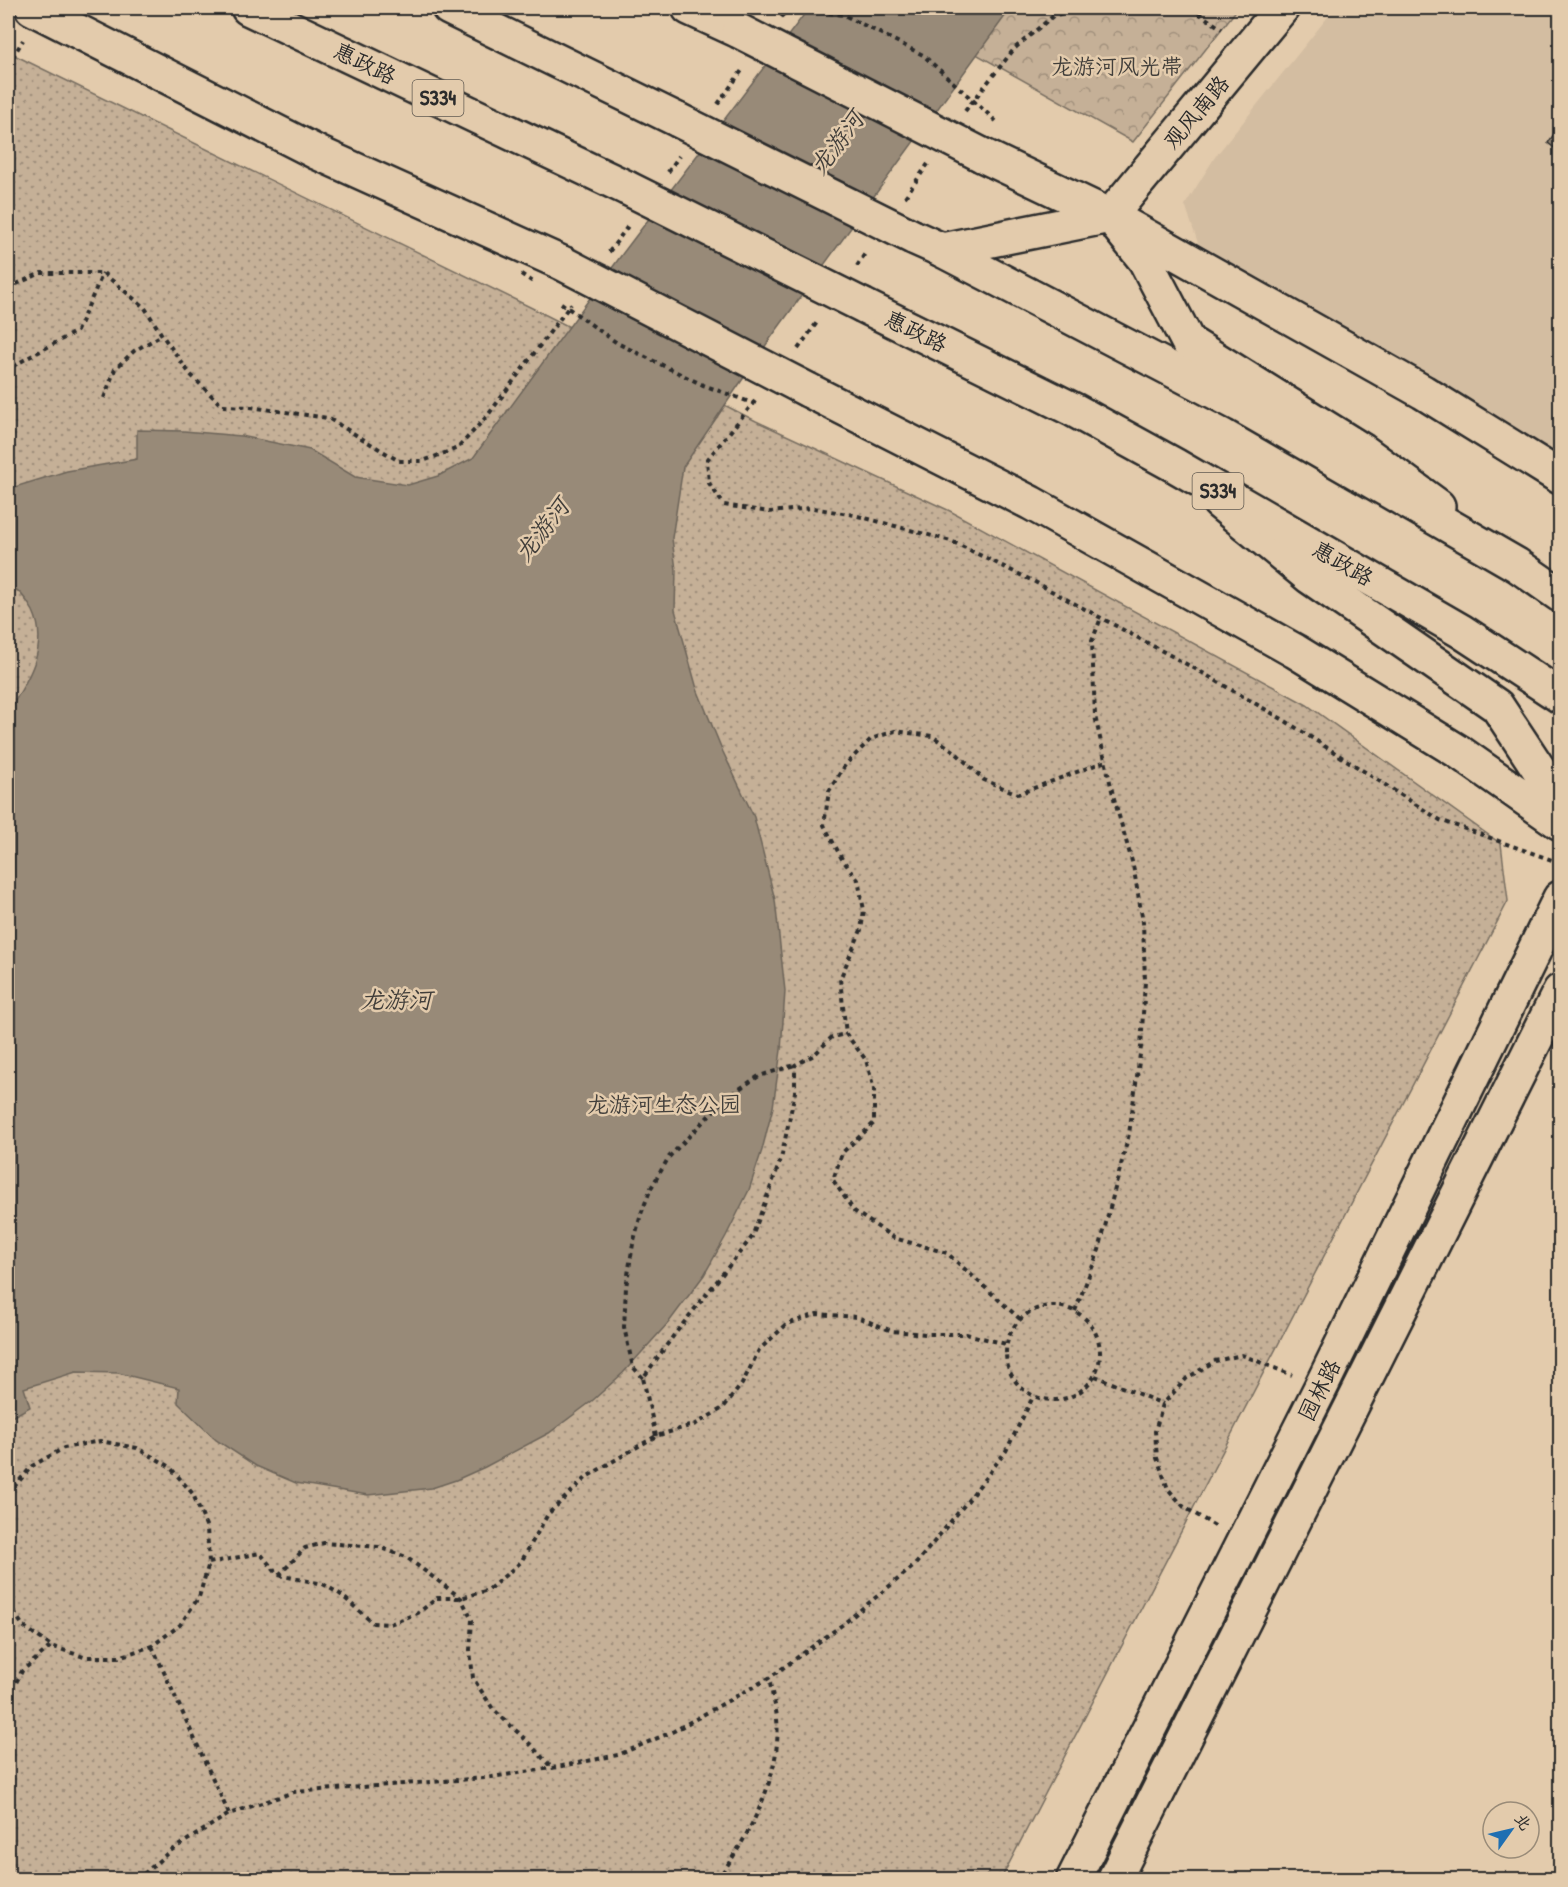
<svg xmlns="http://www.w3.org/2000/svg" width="1568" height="1887" font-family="'Patrick Hand','LXGW WenKai TC',sans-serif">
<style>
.built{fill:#d3bda1}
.forest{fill:url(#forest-crowns);stroke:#786e61;stroke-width:1.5}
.park{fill:url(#park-dots);stroke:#786e61;stroke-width:1.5}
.water{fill:#988a78;stroke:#6c6459;stroke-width:1.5}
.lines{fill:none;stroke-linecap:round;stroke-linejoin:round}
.secondary-casing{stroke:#2b2b2b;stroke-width:38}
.primary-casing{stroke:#2b2b2b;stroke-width:38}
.path{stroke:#2b2b2b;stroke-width:4;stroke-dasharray:4.5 4.5;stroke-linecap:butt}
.secondary{stroke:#e3cbac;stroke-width:33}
.primary{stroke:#e3cbac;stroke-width:33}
.secondary-bridge-casing{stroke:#2b2b2b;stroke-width:38;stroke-linecap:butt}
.primary-bridge-casing{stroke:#2b2b2b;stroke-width:38;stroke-linecap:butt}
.path-bridge{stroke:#2b2b2b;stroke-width:4;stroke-dasharray:4.5 4.5;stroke-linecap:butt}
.secondary-bridge{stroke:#e3cbac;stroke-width:33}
.primary-bridge{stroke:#e3cbac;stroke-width:33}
.wall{fill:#958673;stroke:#2b2b2b;stroke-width:1.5}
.labels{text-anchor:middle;stroke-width:5;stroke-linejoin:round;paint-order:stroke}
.shield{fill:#e3cbac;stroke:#625b52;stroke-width:1.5}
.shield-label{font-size:21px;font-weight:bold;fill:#2b2b2b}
.street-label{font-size:22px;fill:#2b2b2b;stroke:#e3cbac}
.park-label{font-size:22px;fill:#423f3b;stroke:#e3cbac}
.water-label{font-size:24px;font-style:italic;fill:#413e3a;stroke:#e3cbac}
</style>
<defs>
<pattern id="forest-crowns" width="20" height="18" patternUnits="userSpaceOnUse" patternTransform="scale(1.5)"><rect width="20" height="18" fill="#c5b097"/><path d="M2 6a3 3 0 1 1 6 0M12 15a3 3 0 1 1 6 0" fill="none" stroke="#a08f7b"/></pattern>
<pattern id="park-dots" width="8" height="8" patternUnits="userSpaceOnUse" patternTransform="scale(1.5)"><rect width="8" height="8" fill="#c5b097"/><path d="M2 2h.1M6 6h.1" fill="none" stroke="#a08f7b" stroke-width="1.8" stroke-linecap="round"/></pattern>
</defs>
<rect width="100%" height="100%" fill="#e3cbac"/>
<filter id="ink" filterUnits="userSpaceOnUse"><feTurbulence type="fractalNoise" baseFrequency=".0167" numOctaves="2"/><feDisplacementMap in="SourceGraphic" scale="12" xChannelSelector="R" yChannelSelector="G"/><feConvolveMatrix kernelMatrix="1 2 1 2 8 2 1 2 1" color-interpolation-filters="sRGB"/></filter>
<g filter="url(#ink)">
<path class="built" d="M 1335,8 L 1560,8 L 1560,454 L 1198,243 L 1185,205 L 1215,157 Z"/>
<path class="forest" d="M 894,8 L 1238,8 L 1133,142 Z"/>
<path class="park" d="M 8,52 L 530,307 L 756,421 L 950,511 L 1307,705 L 1501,844 L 1508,901 L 1001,1879 L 8,1879 Z"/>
<path class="water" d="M 809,8 L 1011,8 L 770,339 L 683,467 L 672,538 L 676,570 L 675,610 L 697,689 L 723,752 L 754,817 L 775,900 L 785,991 L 781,1050 L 773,1107 L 762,1150 L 749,1190 L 726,1236 L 704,1275 L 669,1322 L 623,1373 L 592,1401 L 549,1433 L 485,1467 L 456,1480 L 432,1488 L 368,1495 L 296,1483 L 256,1466 L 216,1440 L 178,1403 L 179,1388 L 118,1373 L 76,1372 L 24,1388 L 30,1407 L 8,1419 L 8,712 C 27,682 50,647 33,611 C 27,600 20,590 8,584 L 8,489 L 67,471 L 137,459 L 137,430 L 184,431 L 241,436 L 310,450 L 355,477 L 408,485 L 438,476 L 473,458 L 623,253 Z"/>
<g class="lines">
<defs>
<path id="secondary" d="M 32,8 L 318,153 L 562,263
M 689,8 L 739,31
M 982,155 L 1110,216 L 1423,392 L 1560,477
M 1110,216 L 1282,8
M 1120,229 L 1145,260 L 1188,342 L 1363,451 L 1438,506
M 942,250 L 1110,216
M 808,390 L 1031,503 L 1295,651 L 1459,752 L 1560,823
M 1219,502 L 1310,577 L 1497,706 L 1560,801
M 1073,1880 L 1321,1387 L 1560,898
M 1114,1880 L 1560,991"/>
<path id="primary" d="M 248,8 L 627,188
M 449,8 L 678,120
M 913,237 L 942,250 L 1240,405 L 1517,565 L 1560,595
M 864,306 L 1074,410 L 1176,466 L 1461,631 L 1560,696"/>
</defs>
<use href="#secondary" class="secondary-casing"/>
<use href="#primary" class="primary-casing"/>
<path class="path" d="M 1191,8 L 1222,29
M 781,17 L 789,8
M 8,65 L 23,40
M 718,104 L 743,69
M 965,111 L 1015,48 L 1053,16 L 1079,8
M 668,172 L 679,156
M 905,197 L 928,164
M 609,252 L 628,226
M 857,266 L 866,252
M 8,288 L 41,273 L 103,273 L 145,308 L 162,335 L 190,374 L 222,406 L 250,407 L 328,418 L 399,461 L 423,461 L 458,448 L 488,415 L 571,304
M 798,349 L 818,321
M 13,366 L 77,331 L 103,273
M 104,398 L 115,369 L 134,351 L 162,335
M 755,401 L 707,460 L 709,483 L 724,505 L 769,512 L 813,508 L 854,515 L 951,541 L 1033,581 L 1201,672 L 1287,722 L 1440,820 L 1560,863
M1006 1353a47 47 0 1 1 94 0a47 47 0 1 1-94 0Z
M 1075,1311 L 1099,1250 L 1129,1134 L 1141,1047 L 1145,981 L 1143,922 L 1133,865 L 1113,795 L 1095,716 L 1092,641 L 1101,618
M 1020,1319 L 947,1253 L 894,1238 L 854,1211 L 833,1180 L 842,1153 L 874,1123 L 874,1089 L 866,1060 L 846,1034 L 840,979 L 861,930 L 864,910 L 858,880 L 842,859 L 824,825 L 829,791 L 845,765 L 871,739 L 895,731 L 932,736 L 954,751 L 984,780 L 1018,794 L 1106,761
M 1095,1376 L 1163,1404
M 643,1378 L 633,1367 L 624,1327 L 626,1287 L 633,1244 L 641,1214 L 651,1188 L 669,1157 L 727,1097 L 759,1076 L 795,1065
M 656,1436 L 643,1378 L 674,1335 L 752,1237 L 781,1159 L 795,1092 L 795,1065 L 814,1055 L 832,1037 L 846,1034
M 8,1494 L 32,1466 L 64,1448 L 100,1441 L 137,1448 L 169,1466 L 193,1494 L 207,1528 L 209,1563 L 199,1597 L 180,1625 L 152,1646 L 119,1657 L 84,1657 L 51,1646 L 23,1626 L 8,1603
M 1215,1526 L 1184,1507 L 1168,1489 L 1157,1458 L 1155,1431 L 1163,1404 L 1187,1378 L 1215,1361 L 1242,1355 L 1292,1375
M 209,1563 L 260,1553 L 278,1575 L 323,1584 L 340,1594 L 373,1623 L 390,1624 L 418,1613 L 437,1598 L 461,1598 L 488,1590 L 521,1562 L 548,1514 L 588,1476 L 656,1436 L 696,1424 L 723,1408 L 742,1384 L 759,1350 L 787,1324 L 817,1314 L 857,1317 L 892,1331 L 926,1334 L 966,1334 L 1006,1344
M 279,1575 L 305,1548 L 324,1543 L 379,1547 L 406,1557 L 461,1598 L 472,1620 L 470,1650 L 473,1678 L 493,1709 L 527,1741 L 552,1768
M 152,1646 L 229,1814
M 8,1698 L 22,1671 L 51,1646
M 137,1880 L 170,1851 L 229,1814 L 294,1792 L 485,1778 L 552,1768 L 618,1755 L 674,1731 L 769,1678 L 842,1625 L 914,1566 L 966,1503 L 1006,1451 L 1033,1397
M 717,1880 C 750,1835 782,1775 777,1719 C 776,1705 771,1691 769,1678"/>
<use href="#secondary" class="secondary"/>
<use href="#primary" class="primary"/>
<defs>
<path id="secondary-bridge" d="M 739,31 L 982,155
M 562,263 L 808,390"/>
<path id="primary-bridge" d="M 678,120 L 913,237
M 627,188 L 864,306"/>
</defs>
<use href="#secondary-bridge" class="secondary-bridge-casing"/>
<use href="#primary-bridge" class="primary-bridge-casing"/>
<path class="path-bridge" d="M 793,8 L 844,15 L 923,55 L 998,123
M 521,274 L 533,282
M 561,303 L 617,343 L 703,385 L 758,405"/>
<use href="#secondary-bridge" class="secondary-bridge"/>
<use href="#primary-bridge" class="primary-bridge"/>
</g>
<path class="wall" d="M 1560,125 L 1560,152 L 1548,143 Z"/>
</g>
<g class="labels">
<g class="shield">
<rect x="412.5" y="80" width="51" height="36" rx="4.5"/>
<rect x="1192.5" y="473" width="51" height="36" rx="4.5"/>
</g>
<g class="shield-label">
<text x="438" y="105">S334</text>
<text x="1218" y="498">S334</text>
</g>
<g class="street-label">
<text transform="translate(365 63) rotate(26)" y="8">惠政路</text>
<text transform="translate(1196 112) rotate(-50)" y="8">观风南路</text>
<text transform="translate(916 331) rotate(26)" y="8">惠政路</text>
<text transform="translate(1343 563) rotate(30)" y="8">惠政路</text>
<text transform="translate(1319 1390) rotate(-63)" y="8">园林路</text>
</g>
<g class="park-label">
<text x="1117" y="74">龙游河风光带</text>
<text x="664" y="1112">龙游河生态公园</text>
</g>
<g class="water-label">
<text transform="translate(837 143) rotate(-53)" y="8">龙游河</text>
<text transform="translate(542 530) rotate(-52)" y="8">龙游河</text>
<text x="396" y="1008">龙游河</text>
</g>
</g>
<rect width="1568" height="1887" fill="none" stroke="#e3cbac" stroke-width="30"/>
<rect x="15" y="15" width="1538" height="1857" fill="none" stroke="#2b2b2b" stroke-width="2" filter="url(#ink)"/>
<g transform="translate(1511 1830) rotate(56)"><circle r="28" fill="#e3cbac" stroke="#998b78" stroke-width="1.5"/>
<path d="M0-4.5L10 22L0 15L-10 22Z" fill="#1f6fb2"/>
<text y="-9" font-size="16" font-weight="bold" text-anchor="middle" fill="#2b2b2b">北</text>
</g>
</svg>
